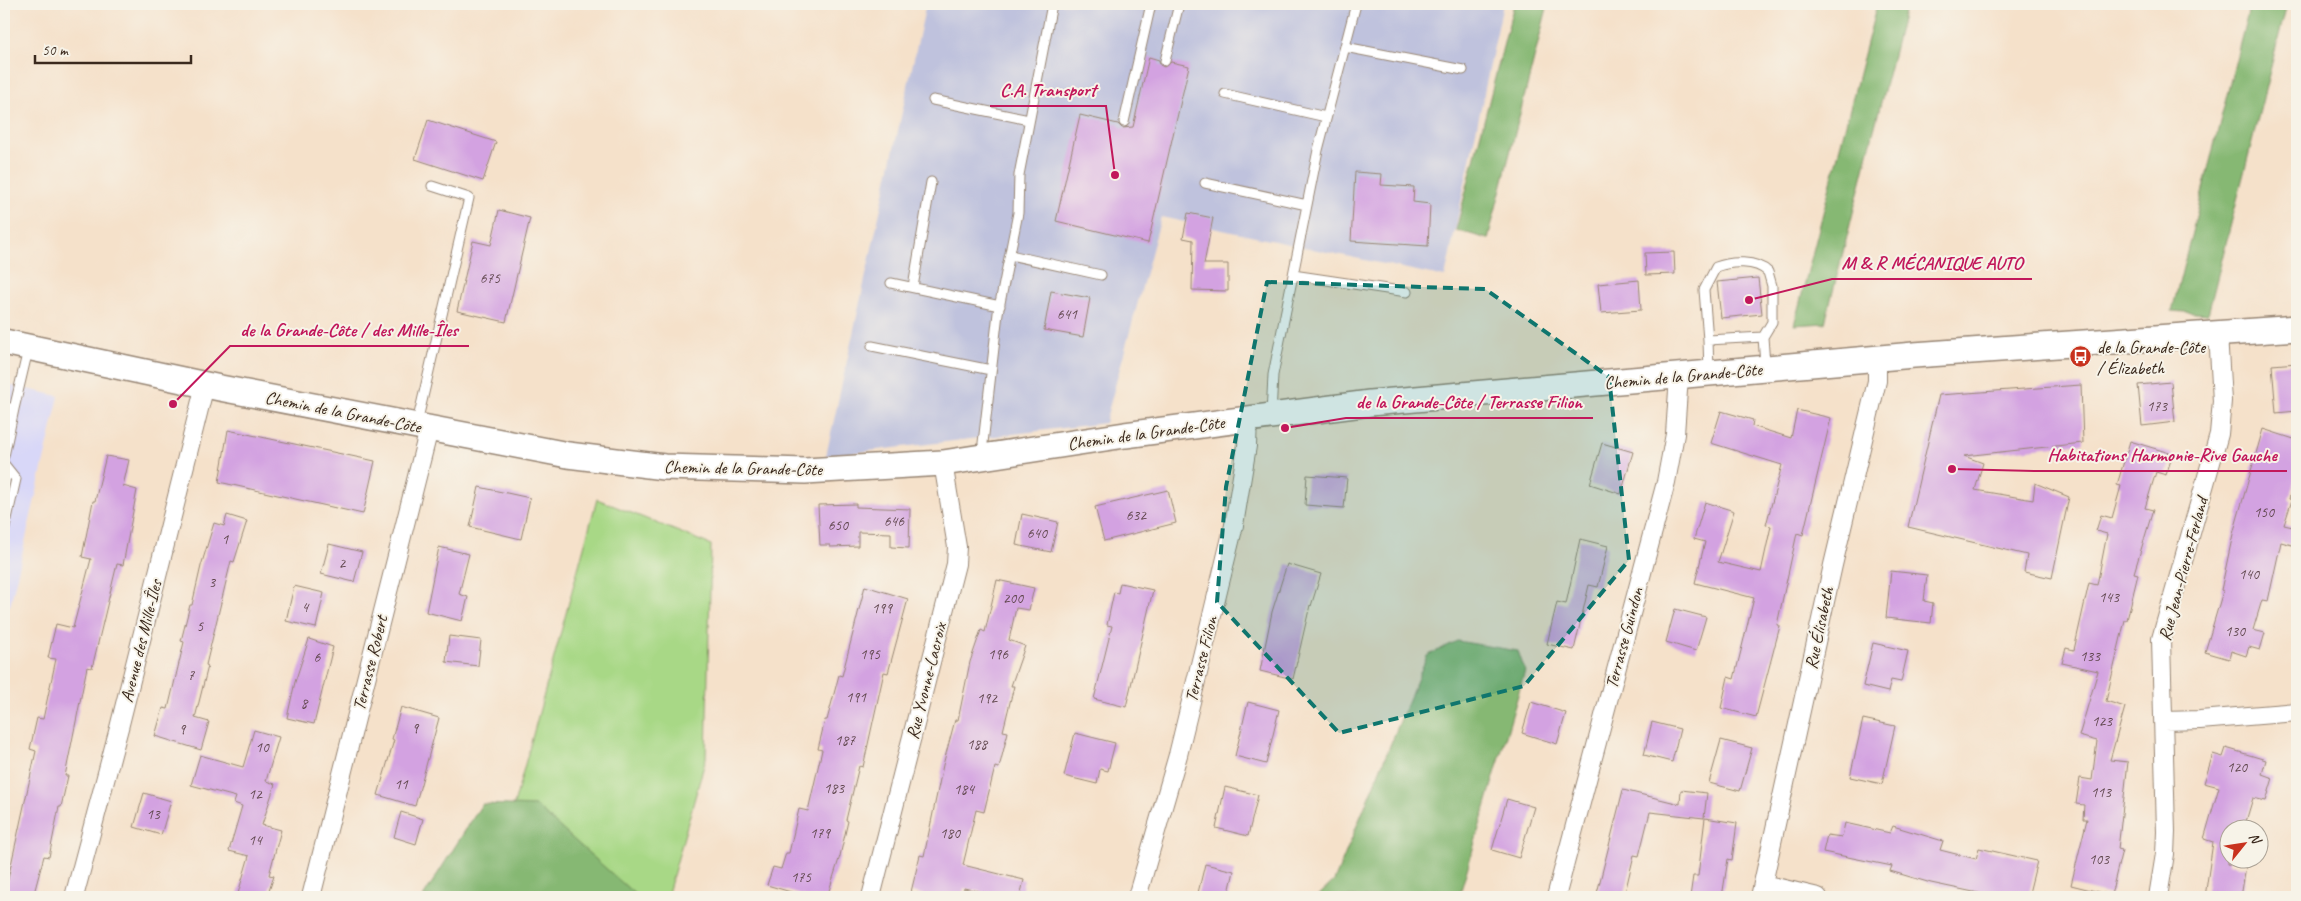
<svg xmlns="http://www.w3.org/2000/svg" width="2301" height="901" font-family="Caveat,sans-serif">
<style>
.built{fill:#d8d7f8}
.industrial{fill:#bfc2dd}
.green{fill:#a8d886;stroke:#728152}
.forest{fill:#86b873;stroke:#607148}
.building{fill:#d3a2e1}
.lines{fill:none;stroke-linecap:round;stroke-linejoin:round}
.lane-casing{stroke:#988674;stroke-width:11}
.street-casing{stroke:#988674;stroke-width:20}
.secondary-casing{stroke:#988674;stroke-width:28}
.lane{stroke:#fff;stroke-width:9}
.street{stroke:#fff;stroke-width:18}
.secondary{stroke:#fff;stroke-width:25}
.marked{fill:#0f766e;fill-opacity:0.2;stroke:#0f766e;stroke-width:4;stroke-dasharray:10 6;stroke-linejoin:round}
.labels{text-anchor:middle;stroke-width:4;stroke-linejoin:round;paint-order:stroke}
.number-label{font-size:15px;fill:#61484f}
.poi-label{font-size:18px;fill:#3b2a1e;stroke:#f7f3e8;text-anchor:start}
.street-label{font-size:18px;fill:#3b2a1e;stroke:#f7f3e8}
.leader{fill:none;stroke:#c2185b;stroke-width:2}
.callout-dot{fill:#c2185b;stroke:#f7f3e8;stroke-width:2}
.callout-label{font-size:19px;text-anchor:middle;font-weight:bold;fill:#c2185b;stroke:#f7f3e8;stroke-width:4;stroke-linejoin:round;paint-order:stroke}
</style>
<rect width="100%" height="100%" fill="#f7f3e8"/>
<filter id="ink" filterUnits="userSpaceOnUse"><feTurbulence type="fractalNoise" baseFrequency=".02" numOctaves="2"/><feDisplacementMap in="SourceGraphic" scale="10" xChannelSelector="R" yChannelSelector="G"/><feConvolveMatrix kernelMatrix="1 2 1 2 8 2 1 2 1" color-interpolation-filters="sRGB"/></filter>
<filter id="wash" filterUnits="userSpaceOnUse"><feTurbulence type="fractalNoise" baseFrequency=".0096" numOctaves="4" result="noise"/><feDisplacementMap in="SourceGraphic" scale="20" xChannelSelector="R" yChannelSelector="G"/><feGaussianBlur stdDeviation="1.12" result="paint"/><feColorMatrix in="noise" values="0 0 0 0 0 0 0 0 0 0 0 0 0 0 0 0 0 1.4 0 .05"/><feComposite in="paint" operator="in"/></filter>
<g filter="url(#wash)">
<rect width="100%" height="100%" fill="#f5e1ca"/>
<path class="built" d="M 4,384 L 59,396 L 10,606 L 4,603 Z"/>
<path class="industrial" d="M 926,4 L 1503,4 L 1445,277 L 1161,217 L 1105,423 L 826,456 Z"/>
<path class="green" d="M 597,499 L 711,545 L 706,758 L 667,897 L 489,897 Z"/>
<path class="forest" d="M 1514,4 L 1548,4 L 1488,239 L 1456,230 Z
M 1877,4 L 1906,4 L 1825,323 L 1794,325 Z
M 2250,4 L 2287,4 L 2208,314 L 2172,311 Z
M 1457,641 L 1518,651 L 1525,671 L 1459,897 L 1317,897 L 1334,881 L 1427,656 Z
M 482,804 L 536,806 L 638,897 L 423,897 Z"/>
<g id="blocks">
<path class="building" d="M 1149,57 L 1159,60 L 1160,65 L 1164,67 L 1171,62 L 1189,66 L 1148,243 L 1056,221 L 1080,115 L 1118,124 L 1122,128 L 1133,127 Z
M 428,120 L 496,142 L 483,181 L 415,159 Z
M 1355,172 L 1382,174 L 1381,185 L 1414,187 L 1413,202 L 1430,204 L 1428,246 L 1351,241 Z
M 499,210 L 530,218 L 506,322 L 457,311 L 473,241 L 491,245 Z
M 1188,213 L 1213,218 L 1204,264 L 1228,264 L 1228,291 L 1192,290 L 1193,240 L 1183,238 Z
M 1674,252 L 1675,274 L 1646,275 L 1645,253 Z
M 1758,278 L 1762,314 L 1721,318 L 1717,282 Z
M 1639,280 L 1641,310 L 1601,313 L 1598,284 Z
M 1051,291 L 1090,298 L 1083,337 L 1044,330 Z
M 2297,363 L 2297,411 L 2276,413 L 2272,365 Z
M 2171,382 L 2175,422 L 2142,426 L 2138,385 Z
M 2081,385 L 2083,443 L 1964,456 L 1983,463 L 1975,490 L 2033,500 L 2035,483 L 2069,497 L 2052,578 L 2024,572 L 2027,555 L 1908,527 L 1939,395 Z
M 1797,410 L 1831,418 L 1803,535 L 1797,533 L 1777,625 L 1780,626 L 1756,717 L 1721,708 L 1728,677 L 1734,679 L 1754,598 L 1695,583 L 1705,542 L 1694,539 L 1705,502 L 1734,511 L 1718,562 L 1761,572 L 1771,526 L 1766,525 L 1782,465 L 1711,443 L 1721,411 L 1753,420 L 1752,426 L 1791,438 Z
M 2263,429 L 2297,440 L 2297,471 L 2289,499 L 2292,500 L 2284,525 L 2297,528 L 2292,545 L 2281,542 L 2268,601 L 2262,600 L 2253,630 L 2265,633 L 2260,650 L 2249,647 L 2246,656 L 2231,651 L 2229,659 L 2205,652 L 2223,591 L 2221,590 L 2233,534 Z
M 228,430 L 375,461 L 363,514 L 219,482 Z
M 2130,441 L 2173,454 L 2166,475 L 2156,472 L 2145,508 L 2153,510 L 2134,573 L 2138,574 L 2127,620 L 2125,620 L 2106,701 L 2125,707 L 2110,760 L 2128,762 L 2118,849 L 2122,850 L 2111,895 L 2071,885 L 2087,819 L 2083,819 L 2084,805 L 2076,804 L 2080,778 L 2092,780 L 2097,741 L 2079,736 L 2098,671 L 2062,663 L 2066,648 L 2074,650 L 2089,583 L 2097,585 L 2107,534 L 2096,531 L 2101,515 L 2112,518 L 2121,486 L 2117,485 Z
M 1602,443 L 1633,452 L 1621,494 L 1590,484 Z
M 106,456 L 129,460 L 123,486 L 137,490 L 123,565 L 117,564 L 92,668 L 87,667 L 65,776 L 68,776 L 61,807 L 59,807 L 49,857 L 44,856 L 33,897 L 4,897 L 36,751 L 30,749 L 37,718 L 43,719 L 56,659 L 48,658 L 56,624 L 73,628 L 91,559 L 82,557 L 93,501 L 95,501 Z
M 1307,475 L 1347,478 L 1344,508 L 1305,505 Z
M 479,487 L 530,498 L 521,539 L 470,527 Z
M 1168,490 L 1176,523 L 1104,541 L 1095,507 Z
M 856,504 L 856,507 L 910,509 L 909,548 L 891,547 L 891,533 L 858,532 L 858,546 L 830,547 L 830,545 L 820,545 L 818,505 Z
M 1022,514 L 1058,522 L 1051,552 L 1016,545 Z
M 227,515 L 247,521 L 234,562 L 231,561 L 206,665 L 208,666 L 195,718 L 209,722 L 201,750 L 155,736 L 163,708 L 168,709 L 184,642 L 181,641 L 190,605 L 192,605 L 201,566 L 214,523 L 224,526 Z
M 1580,539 L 1608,546 L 1598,587 L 1589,585 L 1574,650 L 1547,644 L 1557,602 L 1566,604 Z
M 329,544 L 362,552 L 354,582 L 321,574 Z
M 439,547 L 469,554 L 459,594 L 468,597 L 462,621 L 426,612 Z
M 1287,564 L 1321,574 L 1311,606 L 1310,605 L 1293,679 L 1260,671 L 1272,612 Z
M 1891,571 L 1927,575 L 1924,601 L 1933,603 L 1931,623 L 1886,618 Z
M 997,580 L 1034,588 L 1029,610 L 1016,608 L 1009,640 L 1025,646 L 1011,686 L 1014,686 L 1003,731 L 1008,732 L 999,768 L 995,767 L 984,812 L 976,810 L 963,865 L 1024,880 L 1020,897 L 1004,897 L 964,888 L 962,897 L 935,897 L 911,892 L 920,855 L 924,856 L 943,765 L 955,720 L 958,720 L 970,662 L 981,630 L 985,632 Z
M 1120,583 L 1153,590 L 1126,707 L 1094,699 L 1112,626 L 1107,625 L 1114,592 L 1118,593 Z
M 294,586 L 324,593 L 316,628 L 286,621 Z
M 865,586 L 908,599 L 888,673 L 884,672 L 863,767 L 859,766 L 846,820 L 848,821 L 840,856 L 827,897 L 808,897 L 767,885 L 773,867 L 781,869 L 786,853 L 789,853 L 799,809 L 808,811 L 822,750 L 818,749 L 825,720 L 827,720 L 839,675 L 842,676 Z
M 1675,609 L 1706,617 L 1696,651 L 1666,642 Z
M 449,636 L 481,640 L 478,666 L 446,662 Z
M 309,639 L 333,647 L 314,724 L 287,718 L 295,682 Z
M 1873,643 L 1908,651 L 1901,682 L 1891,680 L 1888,692 L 1863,686 Z
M 1248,702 L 1279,710 L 1266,764 L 1235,756 Z
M 1531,702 L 1566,713 L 1557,744 L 1522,733 Z
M 401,707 L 439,718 L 415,806 L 378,795 L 394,740 L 392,739 Z
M 1863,719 L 1895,726 L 1882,784 L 1850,777 Z
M 1652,722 L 1680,729 L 1672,762 L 1644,755 Z
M 254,730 L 279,737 L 266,781 L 275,784 L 262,825 L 281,830 L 269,875 L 274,876 L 267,897 L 237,897 L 249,856 L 229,851 L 242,806 L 234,803 L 236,797 L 191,785 L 200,755 L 243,767 Z
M 1075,733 L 1115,743 L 1108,771 L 1100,769 L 1097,784 L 1064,776 Z
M 1721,740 L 1752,748 L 1740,791 L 1709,783 Z
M 2226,748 L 2266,760 L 2262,774 L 2273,778 L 2266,801 L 2253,798 L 2244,828 L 2228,828 L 2228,864 L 2246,867 L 2241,897 L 2205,897 L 2213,842 L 2204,839 L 2219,787 L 2204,783 L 2213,754 L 2223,757 Z
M 1225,787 L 1258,795 L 1248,836 L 1216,828 Z
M 1623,790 L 1680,804 L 1681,790 L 1707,793 L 1704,818 L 1650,812 L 1639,856 L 1634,855 L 1624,897 L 1596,897 Z
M 144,793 L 171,801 L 161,835 L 134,827 Z
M 1507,799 L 1534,807 L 1519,858 L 1492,850 Z
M 401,812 L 423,819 L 416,844 L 394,837 Z
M 1705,818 L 1737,823 L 1732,860 L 1728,859 L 1722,897 L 1690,897 L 1693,876 L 1698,876 Z
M 1845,823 L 1890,833 L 1893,826 L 1943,841 L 1940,850 L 1976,859 L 1979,848 L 2037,861 L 2028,897 L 1997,897 L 1931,883 L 1890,871 L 1892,866 L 1823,852 L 1827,835 L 1842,837 Z
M 1205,864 L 1234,871 L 1228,897 L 1197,897 Z"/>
</g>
</g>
<g filter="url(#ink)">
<use href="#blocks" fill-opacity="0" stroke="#988674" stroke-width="1"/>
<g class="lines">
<defs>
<path id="lane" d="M 1345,47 L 1463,70
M 1165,61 L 1179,4
M 1225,94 L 1326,117
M 933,100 L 1029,120
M 1124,122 L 1151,4
M 1205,183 L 1307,205
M 1010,255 L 1101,275
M 1293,275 L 1318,150 L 1356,4
M 891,283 L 1000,306
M 913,287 L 931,182
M 1708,340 L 1704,290 L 1716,267 C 1731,261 1756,260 1768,272 L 1772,286 L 1772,322 L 1763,337
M 872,346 L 991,370
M 1709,371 L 1708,340 L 1763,337 L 1765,365
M 4,407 L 14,409 L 28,350
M 1271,415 L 1273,375 L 1293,275 L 1407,292
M 417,423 L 469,198 L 432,186
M 984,454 L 983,443 L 998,313 L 1018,213 L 1019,175 L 1052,4
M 4,456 L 14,409
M 4,464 L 16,479 L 4,532
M 4,467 L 6,476 L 4,487"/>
<path id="street" d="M 2164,721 L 2200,720 L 2297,712
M 1763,884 L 1818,897
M 74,897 L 119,728 L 205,385
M 311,897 L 429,429
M 871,897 L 956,564 L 957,547 L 943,463
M 1137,897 L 1178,755 L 1234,525 L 1247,446 L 1248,418
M 1556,897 L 1666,482 L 1675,434 L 1679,376
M 1760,897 L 1833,565 L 1877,381 L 1877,359
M 2158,897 L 2165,854 L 2166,832 L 2161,639 L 2219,434 L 2222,401 L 2218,333"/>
<path id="secondary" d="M 4,342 L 220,388 L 568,455 L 664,467 L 805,471 L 943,463 L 1125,435 L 1370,403 L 1914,355 L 2297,328"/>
</defs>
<use href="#lane" class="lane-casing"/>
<use href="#street" class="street-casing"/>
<use href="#secondary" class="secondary-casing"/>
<use href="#lane" class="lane"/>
<use href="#street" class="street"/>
<use href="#secondary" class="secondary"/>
</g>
</g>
<path class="marked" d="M 1267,282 L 1485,289 L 1609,377 L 1629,560 L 1524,686 L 1339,733 L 1217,602 L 1226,487 Z"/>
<defs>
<symbol id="bus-disc" viewBox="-11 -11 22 22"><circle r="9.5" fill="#c8321e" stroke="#f7f3e8"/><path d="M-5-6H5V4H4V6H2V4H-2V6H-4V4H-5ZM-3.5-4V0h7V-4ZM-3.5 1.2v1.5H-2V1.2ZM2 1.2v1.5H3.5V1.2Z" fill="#fff"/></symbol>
</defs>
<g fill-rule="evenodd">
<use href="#bus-disc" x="2068" y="344" width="25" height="25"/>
</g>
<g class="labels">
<g class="number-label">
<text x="490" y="283">675</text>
<text x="1067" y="319">641</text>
<text x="2157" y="411">173</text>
<text x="2264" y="517">150</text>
<text x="1136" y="520">632</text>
<text x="894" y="526">646</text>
<text x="838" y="530">650</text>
<text x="1037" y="538">640</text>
<text x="225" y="544">1</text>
<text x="342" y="568">2</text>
<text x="2249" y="579">140</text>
<text x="212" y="587">3</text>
<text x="2109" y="602">143</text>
<text x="1013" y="603">200</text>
<text x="305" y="612">4</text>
<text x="882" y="613">199</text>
<text x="200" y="631">5</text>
<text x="2235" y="636">130</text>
<text x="870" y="659">195</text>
<text x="998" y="659">196</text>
<text x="2090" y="661">133</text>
<text x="317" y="662">6</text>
<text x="191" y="680">7</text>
<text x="856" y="702">191</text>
<text x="987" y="703">192</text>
<text x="304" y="708">8</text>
<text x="2102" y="726">123</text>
<text x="415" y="733">9</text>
<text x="182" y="734">9</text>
<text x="845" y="745">187</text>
<text x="977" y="749">188</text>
<text x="262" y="752">10</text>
<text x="2237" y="772">120</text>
<text x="401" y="789">11</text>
<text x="834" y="793">183</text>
<text x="964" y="794">184</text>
<text x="2101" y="797">113</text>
<text x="255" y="799">12</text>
<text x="153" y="819">13</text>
<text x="820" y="838">179</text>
<text x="950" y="838">180</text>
<text x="255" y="845">14</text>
<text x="2099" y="864">103</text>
<text x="801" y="882">175</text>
</g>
<g class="poi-label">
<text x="2097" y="353">de la Grande-Côte<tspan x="2097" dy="21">/ Élizabeth</tspan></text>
</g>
<g class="street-label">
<text transform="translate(1683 376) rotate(-5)" y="6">Chemin de la Grande-Côte</text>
<text transform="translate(343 412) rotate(11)" y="6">Chemin de la Grande-Côte</text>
<text transform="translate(1146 433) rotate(-8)" y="6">Chemin de la Grande-Côte</text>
<text transform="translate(743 468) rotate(1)" y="6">Chemin de la Grande-Côte</text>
<text transform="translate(2183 569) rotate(-75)" y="6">Rue Jean-Pierre-Ferland</text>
<text transform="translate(1819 628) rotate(-78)" y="6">Rue Élisabeth</text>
<text transform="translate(1624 638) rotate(-75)" y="6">Terrasse Guindon</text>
<text transform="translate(141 641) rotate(-76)" y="6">Avenue des Mille-Îles</text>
<text transform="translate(1201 659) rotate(-76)" y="6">Terrasse Filion</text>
<text transform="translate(370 663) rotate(-76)" y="6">Terrasse Robert</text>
<text transform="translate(926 681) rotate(-76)" y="6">Rue Yvonne-Lacroix</text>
</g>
</g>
<path class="leader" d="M1115 175L1106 106H990M1749 300L1832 279H2032M173 404L230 346H469M1285 428L1346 418H1593M1952 469L2036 471H2287"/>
<g class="callout-dot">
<circle cx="1115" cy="175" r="5"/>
<circle cx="1749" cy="300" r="5"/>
<circle cx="173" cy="404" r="5"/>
<circle cx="1285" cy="428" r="5"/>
<circle cx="1952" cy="469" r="5"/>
</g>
<g class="callout-label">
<text x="1048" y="96">C.A. Transport</text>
<text x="1932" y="269">M &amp; R MÉCANIQUE AUTO</text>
<text x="349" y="336">de la Grande-Côte / des Mille-Îles</text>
<text x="1469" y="408">de la Grande-Côte / Terrasse Filion</text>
<text x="2162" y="461">Habitations Harmonie-Rive Gauche</text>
</g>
<rect width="2301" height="901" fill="none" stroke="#f7f3e8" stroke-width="20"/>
<g transform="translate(2244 844) rotate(60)"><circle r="24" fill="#f7f3e8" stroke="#aca397"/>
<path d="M0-4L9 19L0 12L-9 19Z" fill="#c8321e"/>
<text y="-8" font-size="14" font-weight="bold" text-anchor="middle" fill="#3b2a1e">N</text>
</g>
<path d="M35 55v8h156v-8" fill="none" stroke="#3b2a1e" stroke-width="2.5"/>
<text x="42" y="55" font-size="15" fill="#3b2a1e" stroke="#f7f3e8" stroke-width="4" paint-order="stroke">50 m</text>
</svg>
